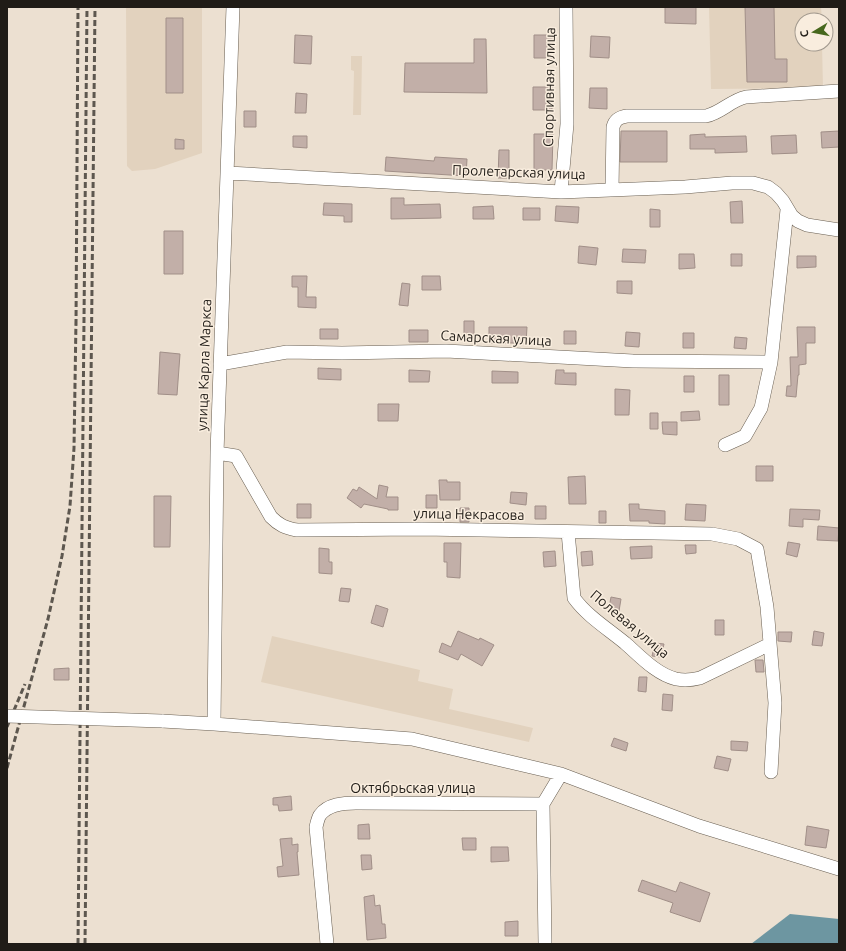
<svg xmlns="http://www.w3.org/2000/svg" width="846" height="951" font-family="Ubuntu,sans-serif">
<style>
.built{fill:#e2d2be}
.water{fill:#6d96a1}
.building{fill:#c2afa8;stroke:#a18f88}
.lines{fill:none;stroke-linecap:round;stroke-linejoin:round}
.minor-casing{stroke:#695f52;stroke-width:14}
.minor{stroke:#fff;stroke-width:13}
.rail{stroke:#5d574f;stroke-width:3;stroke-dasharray:6 3;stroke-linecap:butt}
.minor-bridge-casing{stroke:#695f52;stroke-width:14;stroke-linecap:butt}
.minor-bridge{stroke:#fff;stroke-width:13}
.labels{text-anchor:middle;stroke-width:3;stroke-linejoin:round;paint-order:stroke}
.street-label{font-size:14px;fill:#201c17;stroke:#f9edde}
</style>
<rect width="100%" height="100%" fill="#ece0d1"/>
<path class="built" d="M 126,7 L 202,7 L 202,153 L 155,169 L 132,171 L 127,166 Z
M 709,7 L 821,7 L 822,20 L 802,20 L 802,44 L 822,44 L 823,88 L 711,89 Z
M 351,56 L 362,56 L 361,115 L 353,115 L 354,71 L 351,70 Z
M 272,636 L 420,670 L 418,681 L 453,689 L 449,709 L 533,728 L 529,742 L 261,682 Z"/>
<path class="water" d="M 790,914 L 839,919 L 839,944 L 751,944 Z"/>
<path class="building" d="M 665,7 L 696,7 L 696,24 L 665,23 Z
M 745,7 L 774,7 L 775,59 L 787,59 L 787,82 L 747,82 Z
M 166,18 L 183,18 L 183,93 L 166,93 Z
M 295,35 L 312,36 L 311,64 L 294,63 Z
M 534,35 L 553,35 L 553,58 L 534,58 Z
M 591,36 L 610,37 L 609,58 L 590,57 Z
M 474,39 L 486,39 L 487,93 L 404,92 L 405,63 L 474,63 Z
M 533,87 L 552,87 L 552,110 L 533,110 Z
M 590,88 L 607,88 L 607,109 L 589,108 Z
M 296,93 L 307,94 L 306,113 L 295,113 Z
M 244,111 L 256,111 L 256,127 L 244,127 Z
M 621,131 L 667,131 L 667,162 L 620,162 Z
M 839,131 L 839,147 L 822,148 L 821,132 Z
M 534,134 L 553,134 L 552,170 L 534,170 Z
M 705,134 L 705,137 L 746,136 L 747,152 L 715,153 L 715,149 L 690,149 L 690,135 Z
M 796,135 L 797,153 L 772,154 L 771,136 Z
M 293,136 L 307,136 L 307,148 L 293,147 Z
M 175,139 L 184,140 L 184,149 L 175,149 Z
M 499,150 L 509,150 L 509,178 L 498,178 Z
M 386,157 L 434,161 L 435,157 L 467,159 L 466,176 L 385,171 Z
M 391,198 L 404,198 L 404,205 L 440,204 L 441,218 L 391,219 Z
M 742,201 L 743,223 L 731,223 L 730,202 Z
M 324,203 L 352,204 L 352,222 L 344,222 L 344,216 L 323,215 Z
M 493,206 L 494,219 L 473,219 L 473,207 Z
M 556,206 L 579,207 L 578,223 L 555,221 Z
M 523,208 L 540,208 L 540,220 L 523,220 Z
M 650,209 L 660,210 L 660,227 L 650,227 Z
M 164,231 L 183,231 L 183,274 L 164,274 Z
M 579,246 L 598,248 L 596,265 L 578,263 Z
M 623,249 L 646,250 L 645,263 L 622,262 Z
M 679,254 L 694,254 L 695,268 L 679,269 Z
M 731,254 L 742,254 L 742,266 L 731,266 Z
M 797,256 L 816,256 L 816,267 L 797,268 Z
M 292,276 L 307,276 L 306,297 L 316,297 L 316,308 L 298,307 L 298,287 L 292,287 Z
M 422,276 L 440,276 L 441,290 L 422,290 Z
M 617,281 L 632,281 L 632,294 L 617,293 Z
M 402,283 L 410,284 L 408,306 L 399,305 Z
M 464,321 L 474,321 L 474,341 L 464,341 Z
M 489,327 L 527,327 L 526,343 L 489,343 Z
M 797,327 L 815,327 L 815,343 L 806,343 L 806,364 L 799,365 L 799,375 L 798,375 L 796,397 L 786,396 L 787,386 L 791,386 L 790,357 L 798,357 Z
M 320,329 L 338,329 L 338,339 L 320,339 Z
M 409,330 L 428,330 L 428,342 L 409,342 Z
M 564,331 L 576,331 L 576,344 L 564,344 Z
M 626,332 L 640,333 L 639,347 L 625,346 Z
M 683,333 L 694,333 L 694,348 L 683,348 Z
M 735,337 L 747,338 L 746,349 L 734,348 Z
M 160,352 L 180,354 L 177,395 L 158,394 Z
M 318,368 L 341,369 L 341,380 L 318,379 Z
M 409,370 L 430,371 L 429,382 L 409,382 Z
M 556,370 L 564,370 L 564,373 L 576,373 L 576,385 L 555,384 Z
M 492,371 L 518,372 L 518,383 L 492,383 Z
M 719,375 L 729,375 L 729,405 L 719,405 Z
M 684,376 L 694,376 L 694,392 L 684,392 Z
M 615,389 L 630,390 L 629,415 L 615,415 Z
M 378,404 L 399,404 L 398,421 L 378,421 Z
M 699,411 L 700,420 L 681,421 L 681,412 Z
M 650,413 L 658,413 L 658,429 L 650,429 Z
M 662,422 L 677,422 L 677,435 L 663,434 Z
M 756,466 L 773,466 L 773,481 L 756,481 Z
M 585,476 L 586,504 L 569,504 L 568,477 Z
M 439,480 L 447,480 L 447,482 L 460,482 L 460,500 L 440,500 Z
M 379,485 L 388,487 L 386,497 L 398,497 L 398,510 L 388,510 L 388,509 L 364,504 L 361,508 L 347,498 L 353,489 L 357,491 L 359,487 L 377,499 Z
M 511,492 L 527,493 L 526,505 L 510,503 Z
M 426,495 L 437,495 L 437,508 L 426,508 Z
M 154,496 L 171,496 L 170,547 L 154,547 Z
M 297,504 L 311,504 L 311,518 L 297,518 Z
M 629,504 L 639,504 L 639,509 L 665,511 L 665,524 L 649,523 L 649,521 L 630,521 Z
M 686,504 L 706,505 L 705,521 L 685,520 Z
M 535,506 L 546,506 L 546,519 L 535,519 Z
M 460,508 L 469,508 L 469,522 L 460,522 Z
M 790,509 L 820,510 L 819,520 L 803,519 L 803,527 L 789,526 Z
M 599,511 L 606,511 L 606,523 L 599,523 Z
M 818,526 L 839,528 L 838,541 L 817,540 Z
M 788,542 L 800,544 L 797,557 L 786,554 Z
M 444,543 L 461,543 L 460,578 L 447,577 L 447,562 L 444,562 Z
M 685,545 L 696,545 L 696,553 L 686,554 Z
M 652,546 L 652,558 L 631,559 L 630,547 Z
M 319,548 L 329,549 L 329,562 L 332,562 L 332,574 L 319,573 Z
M 555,551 L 556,566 L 544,567 L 543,552 Z
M 592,551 L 593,565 L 582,566 L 581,552 Z
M 341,588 L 351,589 L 349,602 L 339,601 Z
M 611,597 L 621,599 L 619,611 L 609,608 Z
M 376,605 L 388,609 L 383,627 L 371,623 Z
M 715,620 L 724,620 L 724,635 L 715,635 Z
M 458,631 L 479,640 L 480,638 L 494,645 L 482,666 L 461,654 L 458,660 L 439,652 L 442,643 L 451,647 Z
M 814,631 L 824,633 L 822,646 L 812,645 Z
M 778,632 L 792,632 L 791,642 L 778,641 Z
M 655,643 L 664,644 L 661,657 L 652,656 Z
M 755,660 L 763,660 L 764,672 L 756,672 Z
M 69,668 L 69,680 L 54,680 L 54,669 Z
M 639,677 L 647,677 L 646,692 L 638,691 Z
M 663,694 L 673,695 L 672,711 L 662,710 Z
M 614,738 L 628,743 L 626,751 L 611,746 Z
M 731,741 L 748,742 L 747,751 L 731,750 Z
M 717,756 L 731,759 L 728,771 L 714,768 Z
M 291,796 L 292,810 L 279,811 L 278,805 L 273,805 L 273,798 Z
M 369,824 L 370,839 L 358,839 L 358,825 Z
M 807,826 L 829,830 L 826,848 L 805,845 Z
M 292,838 L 292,845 L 298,844 L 298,852 L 297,852 L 299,875 L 278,877 L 277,867 L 283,866 L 280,839 Z
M 462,838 L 476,838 L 476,850 L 463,850 Z
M 491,847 L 508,847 L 509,861 L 491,862 Z
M 361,855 L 371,855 L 372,869 L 362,870 Z
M 642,880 L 676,892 L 680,882 L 710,893 L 700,922 L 670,912 L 673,903 L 638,891 Z
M 374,895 L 375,906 L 380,905 L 382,924 L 385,924 L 386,938 L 367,940 L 364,897 Z
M 518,921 L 518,936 L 505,936 L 505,922 Z"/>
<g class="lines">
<defs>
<path id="minor" d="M 228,173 L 561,192 L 685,187 L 732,183 L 753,183 L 768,187 L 776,193 L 783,201 L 792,216 L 798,221 L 807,225 L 839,230
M 612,190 L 613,127 C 615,119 620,117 627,116 L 706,116 C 721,113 731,100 746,97 L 839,91
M 561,192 L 567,124 L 566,7
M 220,364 L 287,352 L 342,353 L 446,351 L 633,361 L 771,362
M 725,445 L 745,436 L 761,408 L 771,362 L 787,210
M 217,453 L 236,456 L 271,517 C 279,525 285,528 297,530 L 422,529 L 712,534 L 738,539 L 757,549 L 767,607 L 775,703 L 771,772
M 568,532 L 574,598 C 587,616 608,629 625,643 C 640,656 656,674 676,679 C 685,681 692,680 700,678 L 770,644
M 162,721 L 214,724 L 412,739 L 561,774 L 699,826 L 839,869
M 214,724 L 217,453 L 233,7
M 327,944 L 316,827 C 317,823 318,818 320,815 C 328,804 344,803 356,803 L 543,804
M 545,944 L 543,804 L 561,774"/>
</defs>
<use href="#minor" class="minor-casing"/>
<use href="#minor" class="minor"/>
<path class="rail" d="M 76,325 L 78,7
M 7,727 L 25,684
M 7,768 L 48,619 L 62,556 L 70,506 L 74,448 L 76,320
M 78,944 L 87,7
M 85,944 L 95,7"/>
<defs>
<path id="minor-bridge" d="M 7,716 L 162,721"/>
</defs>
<use href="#minor-bridge" class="minor-bridge-casing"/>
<use href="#minor-bridge" class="minor-bridge"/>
</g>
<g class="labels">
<g class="street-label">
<text transform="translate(549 87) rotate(-89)" y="5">Спортивная улица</text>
<text transform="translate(519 172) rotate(2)" y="5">Пролетарская улица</text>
<text transform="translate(496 338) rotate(3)" y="5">Самарская улица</text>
<text transform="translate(204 365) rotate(-88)" y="5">улица Карла Маркса</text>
<text transform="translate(469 514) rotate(1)" y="5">улица Некрасова</text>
<text transform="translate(630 624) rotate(40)" y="5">Полевая улица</text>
<text x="413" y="793">Октябрьская улица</text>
</g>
</g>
<rect width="846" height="951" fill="none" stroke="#201c17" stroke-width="16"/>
<g transform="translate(814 32) rotate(260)"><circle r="19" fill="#f9edde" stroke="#a2998e"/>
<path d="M0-3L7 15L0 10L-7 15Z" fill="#47671c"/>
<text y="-6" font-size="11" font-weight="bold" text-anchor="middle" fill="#201c17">С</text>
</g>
</svg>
